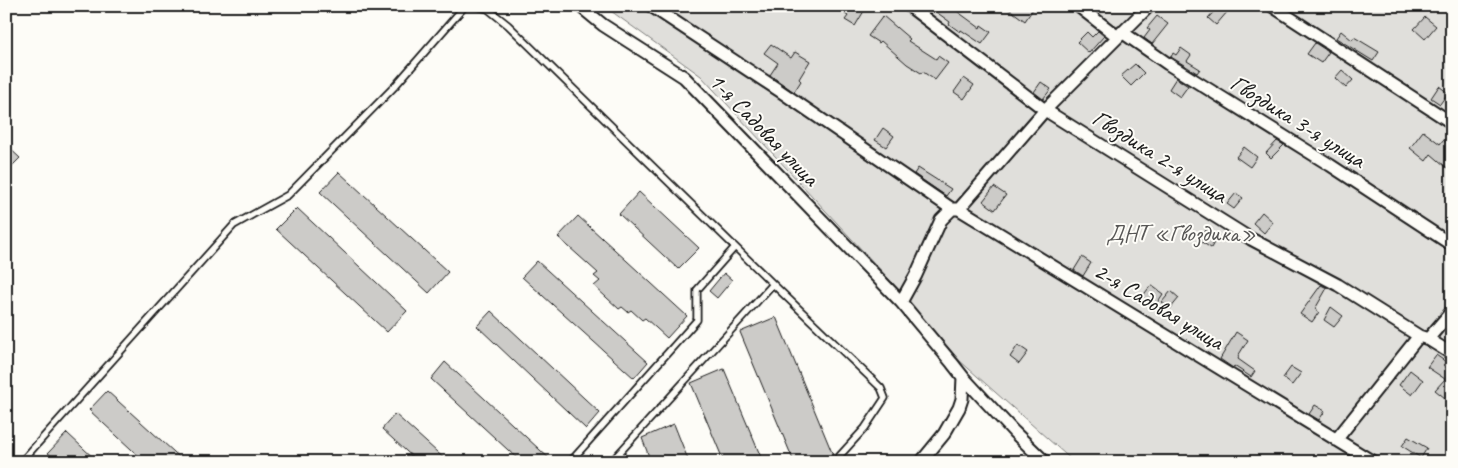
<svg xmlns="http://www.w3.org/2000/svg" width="1458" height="468" font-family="Caveat,sans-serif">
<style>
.green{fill:#e0dfdb;stroke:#7e7e7c}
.building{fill:#cccbc8;stroke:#1c1c1c}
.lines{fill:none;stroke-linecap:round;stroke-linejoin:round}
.lane-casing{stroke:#1c1c1c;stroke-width:9}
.street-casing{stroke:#1c1c1c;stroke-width:15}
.lane{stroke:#fdfcf7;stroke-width:5.5}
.street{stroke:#fdfcf7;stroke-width:11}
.labels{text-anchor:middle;stroke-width:4;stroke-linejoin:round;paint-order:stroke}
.street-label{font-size:24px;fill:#1c1c1c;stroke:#fdfcf7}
.park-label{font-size:24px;fill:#575655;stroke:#fdfcf7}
</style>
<rect width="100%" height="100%" fill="#fdfcf7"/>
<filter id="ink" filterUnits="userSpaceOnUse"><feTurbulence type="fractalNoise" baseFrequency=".02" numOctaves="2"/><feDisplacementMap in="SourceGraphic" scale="10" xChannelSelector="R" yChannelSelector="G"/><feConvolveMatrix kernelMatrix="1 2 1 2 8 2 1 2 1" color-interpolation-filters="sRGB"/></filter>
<g filter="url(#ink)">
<path class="green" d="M 604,6 L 1452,6 L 1452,462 L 1074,462 L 960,361 L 899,290 L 701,76 Z"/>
<path class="building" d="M 834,6 L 867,6 L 855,26 L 845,20 L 848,16 Z
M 928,6 L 950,6 L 980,28 L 981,25 L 991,32 L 982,44 L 961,30 L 960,32 L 949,24 L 950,22 Z
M 1005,6 L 1035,6 L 1025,21 Z
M 1219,6 L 1223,6 L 1228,11 L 1216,25 L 1208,18 Z
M 883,16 L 910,39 L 908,41 L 936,59 L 938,56 L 948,63 L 935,80 L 923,72 L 921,73 L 907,64 L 881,41 L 879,43 L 868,36 Z
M 1157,16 L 1168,24 L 1152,44 L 1144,38 L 1150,30 L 1147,28 Z
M 1425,17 L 1436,26 L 1425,39 L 1414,29 Z
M 1098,31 L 1104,36 L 1089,53 L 1077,42 L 1087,32 L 1092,37 Z
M 1341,31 L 1352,40 L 1354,37 L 1379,52 L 1373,61 L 1336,38 Z
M 1315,43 L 1329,52 L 1321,63 L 1307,54 Z
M 771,44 L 791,58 L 795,52 L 810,61 L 799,79 L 801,81 L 794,92 L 770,75 L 778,63 L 764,53 Z
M 1181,48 L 1191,55 L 1187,61 L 1200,69 L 1197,73 L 1171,57 L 1173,53 L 1176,55 Z
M 1135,64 L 1144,73 L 1131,86 L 1121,76 Z
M 1342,70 L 1353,80 L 1346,88 L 1335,78 Z
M 964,78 L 974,85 L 964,99 L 954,92 Z
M 1176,78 L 1188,86 L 1180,97 L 1169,89 Z
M 1041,82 L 1051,89 L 1043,99 L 1034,92 Z
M 1439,86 L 1448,93 L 1440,104 L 1431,98 Z
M 883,128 L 894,136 L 886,147 L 875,140 Z
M 1423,131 L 1440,144 L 1443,140 L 1452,147 L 1452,172 L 1431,154 L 1426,161 L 1410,148 Z
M 1277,141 L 1284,145 L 1271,158 L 1266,153 Z
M 6,145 L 20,158 L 6,172 Z
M 1244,147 L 1257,157 L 1250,167 L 1236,157 Z
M 918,168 L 951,189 L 946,196 L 914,174 Z
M 339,172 L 448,272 L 429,293 L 320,192 Z
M 994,187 L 1006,195 L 995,210 L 983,201 Z
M 639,192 L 699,248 L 678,269 L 619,214 Z
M 1236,193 L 1243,198 L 1234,209 L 1227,204 Z
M 297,208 L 407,311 L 387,332 L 276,229 Z
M 1262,212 L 1273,222 L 1264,233 L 1253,223 Z
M 578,216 L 687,316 L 667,338 L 645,318 L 642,320 L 631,310 L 628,312 L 622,307 L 619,309 L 594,286 L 600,281 L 594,276 L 598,273 L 558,237 Z
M 1206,230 L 1217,237 L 1211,248 L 1200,241 Z
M 1082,257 L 1091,263 L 1083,276 L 1074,270 Z
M 537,261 L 648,362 L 634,378 L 522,277 Z
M 724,273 L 732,280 L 717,298 L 709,291 Z
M 1151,285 L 1163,294 L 1155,306 L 1142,297 Z
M 1321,285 L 1327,288 L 1315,309 L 1319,312 L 1312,322 L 1300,314 Z
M 1171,291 L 1179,298 L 1170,309 L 1162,302 Z
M 1331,307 L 1343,316 L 1334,327 L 1324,320 Z
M 491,311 L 600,413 L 586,429 L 477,326 Z
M 776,317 L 833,455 L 815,462 L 794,462 L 740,332 Z
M 1236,332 L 1248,340 L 1238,356 L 1239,357 L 1238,359 L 1255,371 L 1251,377 L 1234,366 L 1233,368 L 1220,359 Z
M 1018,345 L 1028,352 L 1019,364 L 1010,357 Z
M 1436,355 L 1446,362 L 1443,365 L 1452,372 L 1452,391 L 1445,398 L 1435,390 L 1445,379 L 1427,367 Z
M 445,362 L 553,462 L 521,462 L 431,379 Z
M 1291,367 L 1301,373 L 1292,385 L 1283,378 Z
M 724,369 L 763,462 L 724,462 L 691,383 Z
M 1410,370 L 1423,380 L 1412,395 L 1399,385 Z
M 107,391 L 185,462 L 145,462 L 89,410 Z
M 1315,405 L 1325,411 L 1319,420 L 1309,414 Z
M 395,414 L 448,462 L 418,462 L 382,429 Z
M 674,424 L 689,462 L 651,462 L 642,438 Z
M 67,433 L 98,462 L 58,462 L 48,453 Z
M 1408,437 L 1427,448 L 1421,458 L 1402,446 Z"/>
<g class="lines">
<defs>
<path id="lane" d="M 476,6 L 488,9 L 508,25 L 773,284 L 881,388 L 885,398 L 865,428 L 834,462
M 21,462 L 234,225 L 288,195 L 395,86 L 465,6
M 570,462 L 697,320 L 697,290 L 735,247
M 611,462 L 773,284"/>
<path id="street" d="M 580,6 L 603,25 L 684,77 L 901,302 L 952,363 L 963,377 L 962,399 L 959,408 L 944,434 L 921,462
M 651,6 L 780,91 L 952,209
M 909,6 L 1045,110 L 1251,239 L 1338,285 L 1419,336 L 1428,339 L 1452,354
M 1078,6 L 1118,37
M 1272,6 L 1452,123
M 1122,32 L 1168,64 L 1330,165 L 1452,245
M 959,209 L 1373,462
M 901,302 L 916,275 L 941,220 L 952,209 L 959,209 L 1045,110 L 1149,6
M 1428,339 L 1452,311
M 963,377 L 1014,432 L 1045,462
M 1336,440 L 1419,336"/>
</defs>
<use href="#lane" class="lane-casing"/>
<use href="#street" class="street-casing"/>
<use href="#lane" class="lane"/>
<use href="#street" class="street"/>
</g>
</g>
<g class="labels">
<g class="street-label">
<text transform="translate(1298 121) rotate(32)" y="8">Гвоздика 3-я улица</text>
<text transform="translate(764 129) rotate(46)" y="8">1-я Садовая улица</text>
<text transform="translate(1160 156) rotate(32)" y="8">Гвоздика 2-я улица</text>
<text transform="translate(1159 306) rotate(31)" y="8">2-я Садовая улица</text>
</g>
<g class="park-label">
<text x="1181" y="241">ДНТ «Гвоздика»</text>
</g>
</g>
<rect width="1458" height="468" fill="none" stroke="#fdfcf7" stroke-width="25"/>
<rect x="12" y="12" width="1433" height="443" fill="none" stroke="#1c1c1c" stroke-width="2" filter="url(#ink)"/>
</svg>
